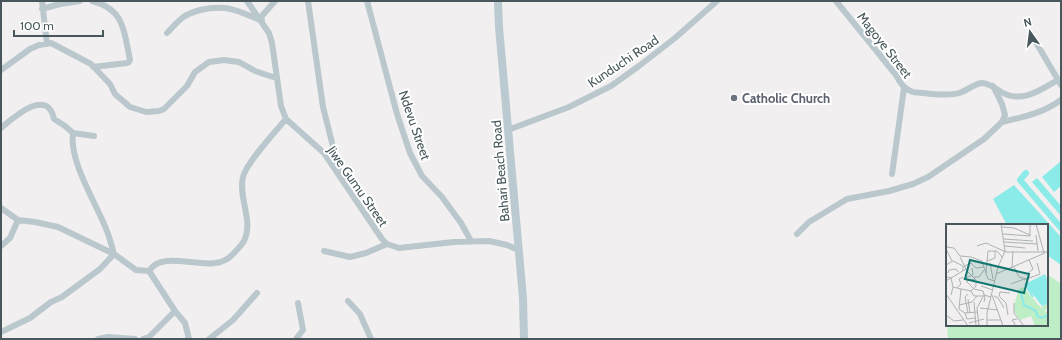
<svg xmlns="http://www.w3.org/2000/svg" width="1062" height="340" font-family="Cabin,sans-serif">
<style>
.green{fill:#bdeec5}
.water{fill:#8bebe8}
.lines{fill:none;stroke-linecap:round;stroke-linejoin:round}
.canal{stroke:#8bebe8;stroke-width:6}
.street{stroke:#bac7cc;stroke-width:6}
.secondary{stroke:#bacad0;stroke-width:8}
.worship-dot{fill:#6b7280;stroke:#fff;stroke-width:1.5}
.labels{text-anchor:middle;stroke-width:4;stroke-linejoin:round;paint-order:stroke}
.street-label{font-size:13px;fill:#47575c;stroke:#fff}
.worship-label{font-size:13px;font-weight:bold;fill:#5b616d;stroke:#fff;text-anchor:start}
.inset-river{fill:none;stroke:#8bebe8;stroke-width:2}
.inset-road{fill:none;stroke:#adb2b4;stroke-width:1}
.view{fill:#0f766e;fill-opacity:0.15;stroke:#0f766e;stroke-width:2}
.inset-edge{fill:none;stroke:#47575c;stroke-width:2}
</style>
<rect width="100%" height="100%" fill="#f1efef"/>
<path class="green" d="M 1047,274 L 1061,284 L 1061,339 L 948,339 L 947,325 L 1047,325 Z"/>
<path class="water" d="M 1061,161 L 1061,186 L 1054,192 L 1042,177 Z
M 1037,178 L 1061,206 L 1061,216 L 1032,182 Z
M 1014,185 L 1061,237 L 1061,265 L 1047,255 L 1047,225 L 1007,225 L 993,199 Z"/>
<g class="lines">
<path class="canal" d="M 1026,173 L 1020,180 L 1061,228"/>
<path class="street" d="M 42,1 L 47,44
M 92,1 C 125,9 124,32 130,60 L 129,62 L 127,63 L 93,67
M 247,1 L 269,33 L 272,43 L 281,106 L 286,119 L 324,153 L 382,239 L 387,244 L 399,248 L 454,242 L 489,241 L 507,245 L 519,250
M 308,1 L 323,107 L 340,174
M 367,1 L 397,114 L 410,153 L 422,176 L 442,197 L 461,223 L 471,241
M 836,1 L 896,75 C 900,83 904,89 913,92 C 926,93 947,97 959,93 C 967,91 973,84 982,83 C 989,83 995,88 1001,92 C 1022,104 1040,90 1058,80
M 42,9 L 60,4 L 80,1
M 262,21 L 261,17 L 275,1
M 167,33 C 172,28 177,22 182,18 C 187,14 193,12 200,10 C 226,4 236,10 260,20
M 1034,39 L 1061,85
M 1,70 L 30,49 L 39,45 L 51,43 L 91,64 L 110,84 L 115,94 L 130,107 L 146,112 L 159,111 L 164,109 L 187,86 L 195,72 L 209,62 L 224,60 L 239,62 L 255,71 L 276,78
M 1002,122 C 1024,117 1043,113 1061,100
M 1,128 C 14,117 47,87 54,119 L 65,126 L 73,133 L 94,136
M 508,130 L 569,107 L 611,86 L 639,66 L 675,38 L 717,1
M 892,174 L 904,88
M 1,208 L 18,220 L 35,222 L 58,227 L 114,254 L 136,270 L 149,271 L 175,311 L 185,323 L 189,339
M 797,234 L 809,222 L 847,199 L 889,191 L 913,184 L 928,177 L 984,139 L 1002,122 L 1005,115 L 1002,104 L 993,86
M 1,246 L 10,238 L 18,220
M 324,251 L 350,257 L 366,253 L 387,244
M 149,271 C 165,246 212,277 232,255 C 236,251 241,246 244,241 C 254,221 238,198 243,177 C 246,163 275,132 286,119
M 348,301 L 360,314 L 371,339
M 1,332 L 30,318 L 51,302 L 62,297 L 100,269 L 114,254 C 111,244 109,234 104,224 C 94,200 69,160 73,133
M 98,339 L 108,337 L 135,339
M 143,339 L 149,337 L 175,311
M 209,339 L 233,320 L 257,293
M 296,339 L 303,330 L 298,303"/>
<path class="secondary" d="M 498,1 L 499,27 L 523,298 L 524,339"/>
</g>
<circle class="worship-dot" cx="734" cy="98" r="4"/>
<g class="labels">
<g class="street-label">
<text transform="translate(885 45) rotate(52)" y="5">Magoye Street</text>
<text transform="translate(623 61) rotate(-34)" y="5">Kunduchi Road</text>
<text transform="translate(415 125) rotate(71)" y="5">Ndevu Street</text>
<text transform="translate(500 171) rotate(-95)" y="5">Bahari Beach Road</text>
<text transform="translate(358 186) rotate(55)" y="5">Jiwe Gumu Street</text>
</g>
<g class="worship-label">
<text x="742" y="103">Catholic Church</text>
</g>
</g>
<g transform="translate(946 224)">
<rect width="102" height="102" fill="#f1efef"/>
<path d="M 77,63 L 95,84 L 98,86 L 95,83 L 102,80 L 99,88 L 102,87 L 102,102 L 89,102 L 85,92 L 74,96 L 68,87 L 69,78 L 73,65 Z" fill="#bdeec5"/>
<path d="M 99,50 L 102,57 L 102,80 L 96,82 L 79,60 Z" fill="#8bebe8"/>
<path class="inset-river" d="M 79,60 L 87,73M 75,69 L 78,81 L 90,87 L 91,92 L 96,94 L 102,91"/>
<path class="inset-road" d="M 90,0 L 98,29M 56,3 L 68,4 L 84,11M 57,10 L 84,12 L 84,0M 90,11 L 92,27M 58,15 L 87,17M 58,18 L 91,20M 31,22 L 40,19 L 60,28 L 101,28M 59,22 L 79,24M 0,23 L 8,24 L 14,32 L 25,33 L 36,37 L 42,55 L 49,57M 0,25 L 6,37M 14,33 L 21,47 L 30,56 L 30,62 L 25,67M 41,37 L 49,34 L 49,27M 44,39 L 47,55M 0,41 L 7,37 L 17,42M 68,43 L 73,53 L 81,55M 66,44 L 67,27M 17,47 L 17,43 L 25,39 L 30,44 L 38,43M 2,49 L 3,46 L 10,45 L 12,48M 40,49 L 42,27 L 51,27 L 56,33M 50,50 L 99,29M 81,50 L 87,45 L 83,36M 1,53 L 5,54 L 7,63M 28,53 L 33,53 L 38,46M 17,55 L 27,51 L 26,44M 29,55 L 20,57 L 28,65 L 37,67 L 39,74 L 38,78M 78,56 L 94,50 L 91,39M 0,57 L 20,45M 65,60 L 78,55M 35,62 L 47,66M 11,64 L 15,60 L 13,55 L 17,53M 0,70 L 22,102M 5,71 L 7,63 L 15,65M 46,71 L 57,102M 48,72 L 52,74 L 58,84M 53,73 L 54,68 L 64,69M 54,73 L 60,79 L 62,91M 22,75 L 24,89M 28,78 L 30,102M 68,79 L 68,89 L 78,102M 13,81 L 26,78 L 31,72M 34,84 L 52,86M 31,88 L 19,89 L 13,85 L 15,65 L 25,67 L 28,72 L 37,72M 19,89 L 21,95 L 29,94M 22,89 L 19,73 L 22,70M 0,91 L 8,97 L 17,96M 41,96 L 55,96M 23,99 L 38,95M 33,102 L 31,84 L 38,71 L 45,73M 41,102 L 41,89 L 52,43 L 59,27 L 55,0M 67,102 L 69,100 L 66,96 L 71,95"/>
<path class="view" d="M 24,36 L 83,50 L 78,69 L 19,55 Z"/>
<rect width="102" height="102" class="inset-edge"/>
</g>
<rect width="1062" height="340" fill="none" stroke="#47575c" stroke-width="4"/>
<g transform="translate(1030 32) rotate(346)" stroke="#ffffff" stroke-width="3" paint-order="stroke">
<path d="M0-3L7 15L0 10L-7 15Z" fill="#47575c"/>
<text y="-6" font-size="11" font-weight="bold" text-anchor="middle" fill="#47575c">N</text>
</g>
<path d="M14 30v6h89v-6" fill="none" stroke="#47575c" stroke-width="2"/>
<text x="20" y="30" font-size="12" fill="#47575c" stroke="#ffffff" stroke-width="3" paint-order="stroke">100 m</text>
</svg>
